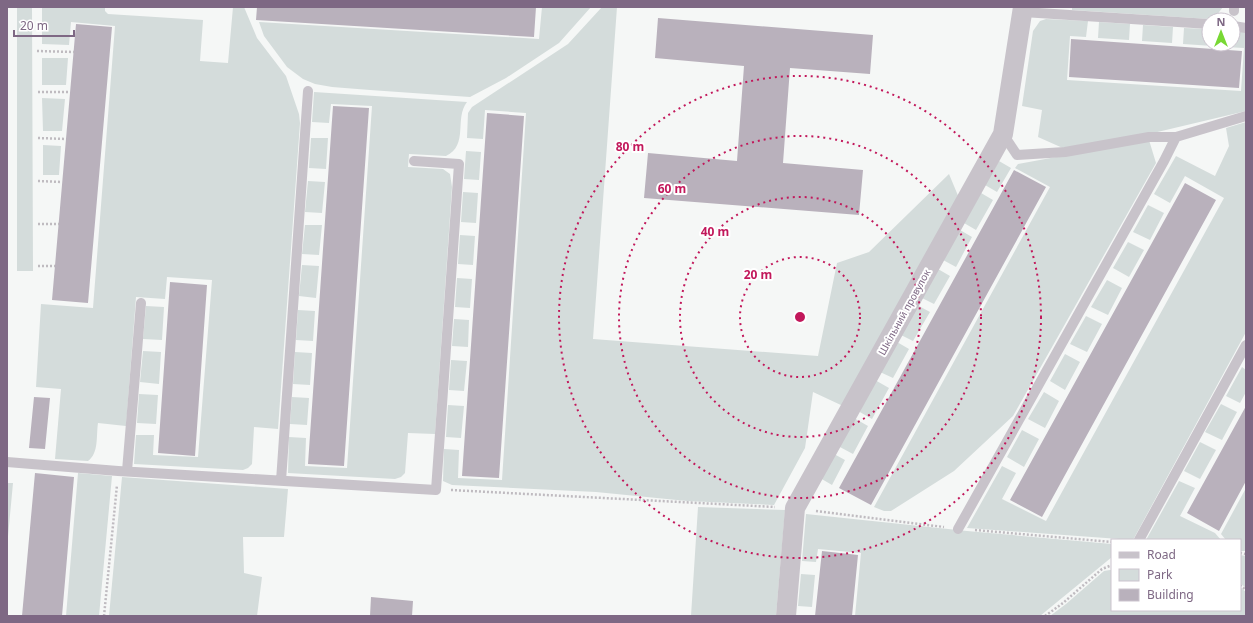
<svg xmlns="http://www.w3.org/2000/svg" width="1253" height="623" font-family="'Noto Sans',sans-serif">
<style>
.green{fill:#d4dcdb}
.building{fill:#b9b1bc}
.lines{fill:none;stroke-linecap:round;stroke-linejoin:round}
.path{stroke:#bfbbc0;stroke-width:2.5;stroke-dasharray:2 2;stroke-linecap:butt}
.service{stroke:#c8c3ca;stroke-width:10}
.minor{stroke:#c8c3ca;stroke-width:20}
.ring{fill:none;stroke:#c2185b;stroke-width:2;stroke-dasharray:2 4}
.labels{text-anchor:middle;stroke-width:4;stroke-linejoin:round;paint-order:stroke}
.street-label{font-size:10px;fill:#7e6884;stroke:#fff}
.centre{fill:#c2185b;stroke:#fff;stroke-width:2}
.ring-label{font-size:12px;text-anchor:middle;font-weight:bold;fill:#c2185b;stroke:#fff;stroke-width:4;stroke-linejoin:round;paint-order:stroke}
</style>
<rect width="100%" height="100%" fill="#f5f7f6"/>
<path class="green" d="M 17,7 L 32,7 L 33,271 L 17,271 Z
M 42,7 L 105,7 L 105,11 L 108,14 L 203,20 L 200,61 L 228,63 L 233,7 L 244,7 L 257,38 L 286,76 L 299,114 L 300,123 L 278,429 L 254,427 L 252,464 L 248,468 L 243,470 L 134,464 L 136,435 L 154,435 L 153,455 L 198,457 L 212,280 L 167,277 L 165,299 L 136,297 L 126,426 L 98,423 C 96,436 99,453 88,461 L 55,459 L 61,389 L 36,387 L 41,304 L 93,308 L 115,26 L 71,22 L 69,45 L 42,44 Z
M 542,7 L 591,7 L 559,43 L 506,78 L 470,97 L 370,90 L 332,87 L 315,84 L 303,79 L 287,67 L 264,36 L 259,22 L 539,39 Z
M 602,7 L 617,7 L 593,339 L 818,356 L 837,263 L 869,252 L 949,174 L 959,198 L 843,406 L 813,392 L 805,448 L 774,505 L 687,501 L 596,492 L 452,485 L 443,481 L 444,449 L 459,450 L 458,478 L 502,480 L 526,113 L 485,110 L 483,139 L 467,138 L 468,113 L 472,107 L 568,44 Z
M 1072,7 L 1223,7 L 1216,16 L 1209,19 L 1072,10 Z
M 1046,19 L 1088,21 L 1086,37 L 1070,36 L 1067,80 L 1241,91 L 1244,48 L 1225,47 L 1225,44 L 1233,44 L 1233,31 L 1246,32 L 1246,111 L 1149,134 L 1065,149 L 1038,137 L 1042,110 L 1022,106 L 1033,31 L 1040,21 Z
M 1099,22 L 1130,24 L 1129,40 L 1098,38 Z
M 1143,25 L 1173,27 L 1172,43 L 1142,41 Z
M 1184,28 L 1209,29 L 1209,44 L 1214,44 L 1213,46 L 1183,44 Z
M 42,58 L 68,58 L 66,85 L 42,85 Z
M 314,92 L 467,102 C 454,119 469,145 446,156 L 409,154 L 408,167 L 443,169 L 450,174 L 452,187 L 435,434 L 408,433 L 405,473 L 401,477 L 395,479 L 288,473 L 289,437 L 306,438 L 305,466 L 347,468 L 372,106 L 331,104 L 329,123 L 312,122 Z
M 42,98 L 65,99 L 62,131 L 43,131 Z
M 1246,122 L 1246,332 L 1133,540 L 967,528 L 1002,466 L 1016,473 L 1002,499 L 1046,521 L 1224,198 L 1185,176 L 1170,203 L 1154,194 L 1176,156 L 1215,176 L 1229,146 L 1226,128 Z
M 311,138 L 328,138 L 326,169 L 309,168 Z
M 1149,140 L 1156,163 L 1013,416 L 954,471 L 891,511 L 884,511 L 874,507 L 1050,187 L 1015,168 L 1018,164 Z
M 43,145 L 61,146 L 59,175 L 43,175 Z
M 466,151 L 481,152 L 479,180 L 464,179 Z
M 999,161 L 1011,168 L 997,192 L 985,185 Z
M 308,181 L 325,182 L 322,213 L 305,212 Z
M 463,192 L 478,193 L 476,223 L 461,222 Z
M 981,193 L 993,200 L 976,230 L 964,223 Z
M 1148,205 L 1164,213 L 1150,240 L 1133,232 Z
M 305,225 L 322,225 L 319,255 L 302,254 Z
M 960,230 L 972,237 L 956,267 L 943,260 Z
M 460,235 L 475,236 L 473,265 L 458,264 Z
M 1128,242 L 1144,250 L 1129,277 L 1113,268 Z
M 302,265 L 319,266 L 316,298 L 299,296 Z
M 938,269 L 950,276 L 934,304 L 922,298 Z
M 457,278 L 472,279 L 470,308 L 455,307 Z
M 1107,280 L 1122,288 L 1108,315 L 1091,307 Z
M 917,305 L 930,312 L 913,341 L 901,335 Z
M 146,306 L 164,307 L 162,340 L 143,339 Z
M 298,310 L 315,311 L 313,341 L 296,340 Z
M 1086,316 L 1102,324 L 1087,352 L 1070,344 Z
M 454,319 L 469,320 L 468,347 L 452,346 Z
M 897,342 L 909,349 L 893,378 L 880,372 Z
M 143,351 L 161,352 L 159,384 L 140,382 Z
M 295,352 L 312,353 L 310,385 L 293,384 Z
M 1065,354 L 1080,362 L 1065,390 L 1050,381 Z
M 451,360 L 467,361 L 464,391 L 449,390 Z
M 1242,367 L 1246,370 L 1246,392 L 1240,403 L 1226,396 Z
M 875,380 L 889,388 L 872,419 L 858,411 Z
M 1044,392 L 1059,401 L 1045,428 L 1028,419 Z
M 139,394 L 158,395 L 156,424 L 137,423 Z
M 292,397 L 309,398 L 307,425 L 290,424 Z
M 1221,404 L 1237,412 L 1222,440 L 1205,432 Z
M 448,405 L 464,406 L 461,438 L 446,437 Z
M 854,418 L 868,426 L 853,454 L 838,446 Z
M 1022,430 L 1039,439 L 1024,467 L 1007,457 Z
M 1200,442 L 1216,450 L 1200,479 L 1184,471 Z
M 834,454 L 845,460 L 832,485 L 820,478 Z
M 78,473 L 112,476 L 99,616 L 66,616 Z
M 122,477 L 288,489 L 284,537 L 243,537 L 244,573 L 262,577 L 257,616 L 109,616 Z
M 1179,481 L 1195,488 L 1180,516 L 1215,533 L 1221,540 L 1146,540 Z
M 7,483 L 13,483 L 7,547 Z
M 1246,488 L 1246,551 L 1240,551 L 1240,540 L 1226,540 L 1221,534 Z
M 698,507 L 785,510 L 776,616 L 691,616 Z
M 806,514 L 967,531 L 1112,544 L 1112,557 L 1040,616 L 855,616 L 861,553 L 818,549 L 816,562 L 802,561 Z
M 1240,555 L 1246,556 L 1246,588 L 1240,583 Z
M 1110,570 L 1112,570 L 1112,610 L 1240,610 L 1240,587 L 1246,592 L 1246,616 L 1050,616 L 1066,604 L 1104,571 Z
M 801,574 L 815,575 L 812,607 L 798,606 Z"/>
<path class="building" d="M 257,7 L 536,7 L 534,37 L 256,20 Z
M 658,18 L 873,35 L 870,74 L 790,68 L 783,163 L 863,170 L 859,215 L 644,198 L 648,153 L 737,161 L 744,66 L 655,58 Z
M 76,24 L 112,27 L 88,303 L 52,300 Z
M 1071,39 L 1242,51 L 1239,88 L 1069,77 Z
M 333,106 L 369,108 L 344,466 L 308,464 Z
M 487,113 L 524,116 L 499,478 L 462,476 Z
M 1014,170 L 1046,187 L 871,505 L 839,488 Z
M 1185,183 L 1216,200 L 1042,517 L 1010,500 Z
M 170,282 L 207,285 L 195,456 L 158,453 Z
M 34,397 L 50,398 L 45,449 L 29,448 Z
M 1246,406 L 1246,481 L 1219,531 L 1187,513 Z
M 35,473 L 74,477 L 62,616 L 22,616 Z
M 822,551 L 858,555 L 852,616 L 815,616 Z
M 371,597 L 413,601 L 412,616 L 370,616 Z"/>
<g class="lines">
<path class="path" d="M 37,51 L 74,52
M 38,92 L 70,92
M 38,138 L 66,139
M 38,181 L 62,182
M 38,224 L 59,224
M 38,266 L 55,266
M 451,490 L 775,507
M 816,511 L 944,527
M 975,530 L 1112,542
M 1240,553 L 1246,554
M 1240,585 L 1246,590
M 104,616 L 117,485
M 1045,616 L 1063,603 L 1102,569 L 1112,565"/>
<path class="service" d="M 1234,11 L 1234,7
M 1023,12 L 1209,24
M 1233,26 L 1246,28
M 1003,134 L 1017,155 L 1065,152 L 1149,137 L 1176,137 L 1246,116
M 7,462 L 118,471 L 436,490 L 459,164 L 414,161
M 127,471 L 141,303
M 281,481 L 308,91
M 958,529 L 1164,161 L 1176,137
M 1139,540 L 1246,345"/>
<path class="minor" d="M 786,616 L 795,508 L 1003,134 L 1023,7"/>
</g>
<g class="ring">
<circle cx="800" cy="317" r="60"/>
<circle cx="800" cy="317" r="120"/>
<circle cx="800" cy="317" r="181"/>
<circle cx="800" cy="317" r="241"/>
</g>
<g class="labels">
<g class="street-label">
<text transform="translate(904 312) rotate(-61)" y="4">Шкільний провулок</text>
</g>
</g>
<circle cx="800" cy="317" r="6" class="centre"/>
<g class="ring-label">
<text x="630" y="151">80 m</text>
<text x="672" y="193">60 m</text>
<text x="715" y="236">40 m</text>
<text x="758" y="279">20 m</text>
</g>
<rect width="1253" height="623" fill="none" stroke="#7e6884" stroke-width="16"/>
<rect x="1111" y="539" width="130" height="72" fill="#ffffff" stroke="#cbc3ce"/>
<rect x="1119" y="552" width="20" height="6" fill="#c8c3ca" stroke="#cbc3ce"/>
<text x="1147" y="559" font-size="12" fill="#7e6884">Road</text>
<rect x="1119" y="569" width="20" height="12" fill="#d4dcdb" stroke="#cbc3ce"/>
<text x="1147" y="579" font-size="12" fill="#7e6884">Park</text>
<rect x="1119" y="589" width="20" height="12" fill="#b9b1bc" stroke="#cbc3ce"/>
<text x="1147" y="599" font-size="12" fill="#7e6884">Building</text>
<g transform="translate(1221 32)"><circle r="19" fill="#ffffff" stroke="#cbc3ce"/>
<path d="M0-3L7 15L0 10L-7 15Z" fill="#78d834"/>
<text y="-6" font-size="11" font-weight="bold" text-anchor="middle" fill="#7e6884">N</text>
</g>
<path d="M14 30v6h60v-6" fill="none" stroke="#7e6884" stroke-width="2"/>
<text x="20" y="30" font-size="12" fill="#7e6884" stroke="#ffffff" stroke-width="3" paint-order="stroke">20 m</text>
</svg>
